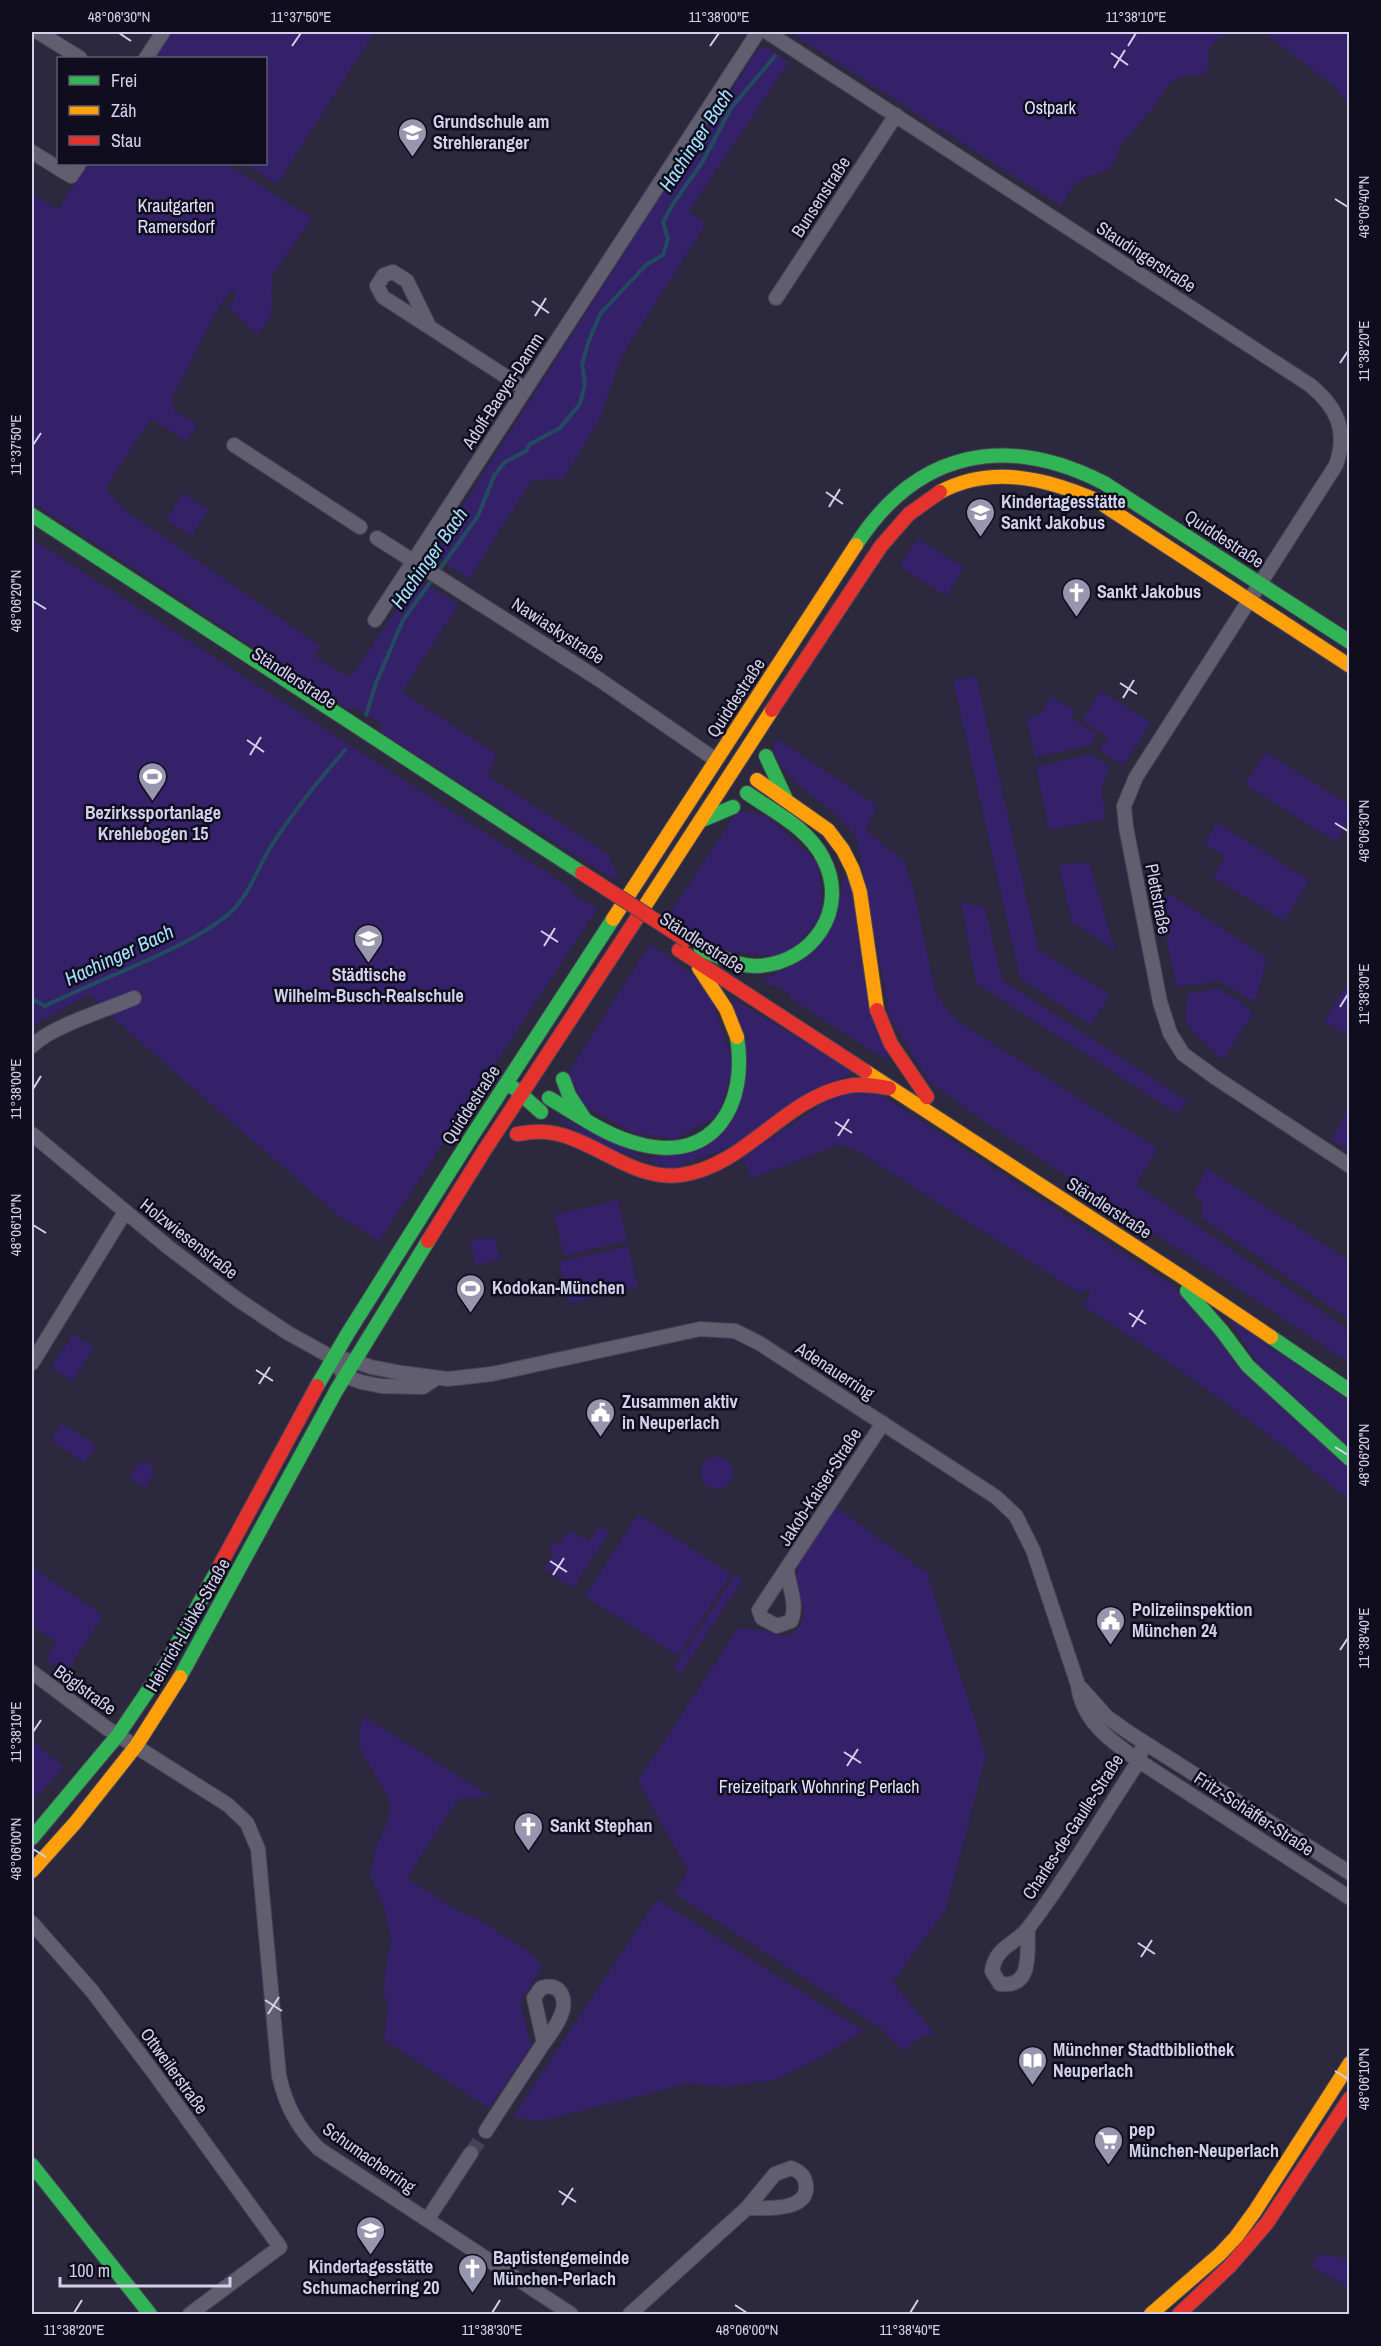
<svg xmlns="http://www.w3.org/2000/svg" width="1381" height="2346" font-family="'Archivo Narrow',sans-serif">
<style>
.green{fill:#35216a}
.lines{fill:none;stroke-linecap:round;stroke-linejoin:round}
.stream{stroke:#234b60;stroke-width:4}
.street-tunnel{stroke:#454158;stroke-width:14;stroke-dasharray:14 7;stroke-linecap:butt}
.street-casing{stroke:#474457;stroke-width:16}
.fast-casing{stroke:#474457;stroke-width:16}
.slow-casing{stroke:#474457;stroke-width:16}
.jam-casing{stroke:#474457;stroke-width:16}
.street{stroke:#615e70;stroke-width:14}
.fast{stroke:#30b455;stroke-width:14}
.slow{stroke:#ff9f0a;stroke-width:14}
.jam{stroke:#e5322d;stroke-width:14}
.jam-bridge-casing{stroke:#474457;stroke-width:16;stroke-linecap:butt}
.jam-bridge{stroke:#e5322d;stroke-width:14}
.ticks{fill:none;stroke:#d2d0ea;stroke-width:2}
.labels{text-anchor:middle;stroke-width:5;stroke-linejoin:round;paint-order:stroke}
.park-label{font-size:18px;fill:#e2e0fa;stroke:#0f0d1e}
.poi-label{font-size:18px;font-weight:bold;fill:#d2d0ea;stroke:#0f0d1e;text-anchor:start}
.street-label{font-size:18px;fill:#d2d0ea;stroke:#0f0d1e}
.water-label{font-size:20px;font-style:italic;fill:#a5e0fc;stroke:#0f0d1e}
.neatline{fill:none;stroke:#d2d0ea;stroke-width:2}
.ticks-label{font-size:15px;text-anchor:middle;fill:#d2d0ea}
</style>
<rect width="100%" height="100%" fill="#2c283e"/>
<path class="green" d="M 170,32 L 375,32 L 277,184 L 245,164 L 266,164 L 266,58 L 153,58 Z
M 790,32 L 1233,32 C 1217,35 1204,49 1209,66 L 1204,75 L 1179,77 L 1167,87 L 1152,109 L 1122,144 L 1111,167 L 1102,173 L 1086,177 L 1073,186 L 1061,206 Z
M 1257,32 L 1349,32 L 1349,105 L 1333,85 L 1267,35 Z
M 766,47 L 789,62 L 689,211 L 706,224 L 621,357 L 600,418 L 564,478 L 532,480 L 469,579 L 436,557 L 434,551 L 677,170 L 758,50 Z
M 87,164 L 227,164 L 312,218 L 272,276 L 271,316 L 257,335 L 229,307 L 236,294 L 231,290 L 217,310 L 171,399 L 174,410 L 197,425 L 187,441 L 151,419 L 105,488 L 121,507 L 320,646 L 315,656 L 350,678 L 418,578 L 458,605 L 402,692 L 496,754 L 488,776 L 606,853 L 618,873 L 615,880 L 382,733 L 381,724 L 353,706 L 350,710 L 32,502 L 32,193 L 58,210 Z
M 183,493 L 209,510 L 192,536 L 166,519 Z
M 918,538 L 964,568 L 946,596 L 900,566 Z
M 32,539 L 572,889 L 570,892 L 597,909 L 379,1241 L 338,1215 L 130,1033 L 89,994 L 32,1026 Z
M 976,676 L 1038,949 L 1110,995 L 1091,1025 L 1020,978 L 953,680 Z
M 1101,691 L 1151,723 L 1123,765 L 1099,750 L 1108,737 L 1082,720 Z
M 1052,696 L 1075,711 L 1071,717 L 1097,735 L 1091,745 L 1035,757 L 1027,719 L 1041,714 Z
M 776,738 L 877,806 L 865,830 L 904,861 L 914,892 L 936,995 L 956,1020 L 1158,1149 L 1136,1184 L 1349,1330 L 1349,1364 L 1298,1328 L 985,1122 L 929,1081 L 890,1018 L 857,839 C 838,809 788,785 776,756 C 773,750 774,745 776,738 Z
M 1266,752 L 1349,805 L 1349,820 L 1336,842 L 1245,784 Z
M 1091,754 L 1110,766 L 1101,791 L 1106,819 L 1049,830 L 1036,767 Z
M 738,810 L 762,815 L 773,821 L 818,863 L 823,912 L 788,956 L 721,952 L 669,915 Z
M 1217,823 L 1309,880 L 1284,921 L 1213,877 L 1225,857 L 1204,843 Z
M 1089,862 L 1115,951 L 1072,922 L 1059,865 Z
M 847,869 L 888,1058 L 886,1060 L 788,997 L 789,994 L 774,984 L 772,987 L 762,979 L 774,975 L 840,893 Z
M 1171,895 L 1267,958 L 1255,1002 L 1218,981 L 1177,987 L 1158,899 Z
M 961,903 L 985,907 L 1002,980 L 1187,1101 L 1178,1114 L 976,983 Z
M 650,944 L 707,985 L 734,1066 L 718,1115 L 676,1139 L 634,1133 L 585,1106 L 568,1073 Z
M 1349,981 L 1350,1037 L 1349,1037 L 1324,1021 Z
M 1218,988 L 1244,1004 L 1253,1014 L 1222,1060 L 1192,1031 L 1185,1020 L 1188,994 Z
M 733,999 L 854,1071 L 733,1146 L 670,1169 L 597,1144 L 543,1109 L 649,1160 L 729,1126 Z
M 874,1090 L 1173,1286 L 1349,1467 L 1349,1500 C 1265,1429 1177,1365 1083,1306 L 1091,1294 L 1084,1289 L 1081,1294 L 853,1148 L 838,1145 L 752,1178 L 742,1158 L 835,1095 Z
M 1349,1106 L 1349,1151 L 1332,1139 Z
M 1206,1168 L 1349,1261 L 1349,1320 L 1202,1218 L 1202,1202 L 1194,1195 Z
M 618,1200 L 627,1241 L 564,1256 L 554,1215 Z
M 495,1237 L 500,1260 L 475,1265 L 471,1241 Z
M 628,1246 L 638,1287 L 569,1303 L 559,1262 Z
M 1229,1318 L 1349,1401 L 1349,1449 L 1262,1371 Z
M 74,1334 L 94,1348 L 72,1381 L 51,1367 Z
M 62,1423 L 96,1445 L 85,1463 L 51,1440 Z
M701 1473a16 16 0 1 1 32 0a16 16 0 1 1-32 0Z
M 139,1463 L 152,1464 L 152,1477 L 145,1488 L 129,1478 Z
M 835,1507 L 927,1573 L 986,1755 L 946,1909 L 893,1982 L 934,2033 L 920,2037 L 903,2051 L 880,2028 L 674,1893 L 688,1871 L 638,1781 L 738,1628 L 764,1630 L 782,1637 L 790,1635 L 798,1628 L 803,1620 L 804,1612 L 797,1580 L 798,1564 Z
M 638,1514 L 731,1574 L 678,1656 L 585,1596 Z
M 599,1526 L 609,1533 L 573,1588 L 544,1569 L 553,1555 L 549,1550 L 554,1542 L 560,1544 L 570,1530 L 589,1542 Z
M 33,1568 L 103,1615 L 66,1674 L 46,1659 L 56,1642 L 32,1625 Z
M 735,1575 L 743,1579 L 681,1673 L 674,1668 Z
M 363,1716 L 490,1796 L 458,1799 L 407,1878 L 468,1917 L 474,1916 L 536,1957 L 537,1962 L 543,1966 L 520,2002 L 531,2047 L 489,2108 L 384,2040 L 388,2007 L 383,1989 L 391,1938 L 384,1907 L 370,1875 L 376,1845 L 383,1833 L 389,1817 L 389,1799 L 361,1751 L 359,1731 Z
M 32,1740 L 64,1767 L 32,1801 Z
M 657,1899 L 863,2031 L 823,2056 L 778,2079 L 725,2087 L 689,2083 L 540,2121 L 513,2117 Z
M 1318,2254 L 1349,2259 L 1349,2288 L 1312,2266 Z"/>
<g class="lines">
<path class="stream" d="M 366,715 L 376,683 L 403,620 L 478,516 L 494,476 L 505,462 L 526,451 L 530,444 L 560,428 L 580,404 L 585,384 L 582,365 L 588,343 L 600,314 L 646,265 L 663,255 L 668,239 L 663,222 L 673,204 L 703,161 L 731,108 L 775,56
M 32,999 L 45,1006 C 93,982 143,965 191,939 C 204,931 221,922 232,911 C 250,893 257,869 270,848 C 292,813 318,781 345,750"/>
<path class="street-tunnel" d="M 471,2153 L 486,2131"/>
<defs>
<path id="street" d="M 38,32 L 80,58
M 767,32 L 1310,385 C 1337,407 1348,431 1336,465 L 1136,777 L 1124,806 L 1126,827 L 1160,1002 L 1170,1033 L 1183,1054 L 1216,1078 L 1350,1166
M 146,58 L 163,32
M 32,152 L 71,176 L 79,164
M 776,298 L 896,115
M 429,326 L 407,281 L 393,272 L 384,275 L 377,286 L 383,297 L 525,389
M 234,445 L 360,527
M 377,538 L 600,680 L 716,760
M 375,620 L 758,32
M 32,1046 C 52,1026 106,1010 134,998
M 32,1134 L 168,1247 L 237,1299 L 288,1333 L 333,1358 L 354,1361 L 371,1367 L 402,1373 L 448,1379 L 492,1374 L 700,1329 L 735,1331 L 759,1343 L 996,1497 L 1016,1516 L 1033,1550 L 1078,1685 C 1082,1721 1111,1741 1139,1761 L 1350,1898
M 32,1363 L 125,1212
M 340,1369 L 345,1376 L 361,1382 L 381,1386 L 423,1387 L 435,1379
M 787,1570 C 789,1587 798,1605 791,1621 L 777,1626 L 762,1618 L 759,1610 L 883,1423
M 32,1672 L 105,1727 L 228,1805 L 247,1823 L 258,1849 L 279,2076 C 286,2106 297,2127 319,2149 L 571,2314
M 1081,1688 L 1107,1717 L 1131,1734 L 1350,1873
M 32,1923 L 92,1991 L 154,2073 L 280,2247 L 190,2314
M 1028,1929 C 1027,1953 1033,1988 1000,1984 L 992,1971 C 996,1945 1016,1945 1029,1927 C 1069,1875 1102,1816 1139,1761 L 1143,1742
M 486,2131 C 503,2104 521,2077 539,2050 C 546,2039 557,2027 561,2015 C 568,1999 560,1981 541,1988 L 534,1998 L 544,2043
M 427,2220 L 471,2153
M 630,2314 L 747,2208 L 775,2174 L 791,2168 C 799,2171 805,2175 806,2185 C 809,2212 765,2208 747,2208"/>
<path id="fast" d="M 32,515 L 582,873
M 856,545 C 917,450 1006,433 1104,483 L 1350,642
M 766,756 L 785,797
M 700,821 L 733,807
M 701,950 C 719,956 739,967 758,966 C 813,963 850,909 823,858 C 808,828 774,812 747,793
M 563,1079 L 569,1095 L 584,1118
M 514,1088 L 541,1112
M 549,1098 C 578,1115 606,1136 639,1144 C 715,1164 748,1104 737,1037
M 1187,1291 L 1222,1331 L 1248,1366 L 1350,1459
M 1271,1337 L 1350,1391
M 317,1386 L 348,1333 L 472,1136 L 613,919
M 180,1677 L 336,1391 L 428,1241
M 32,1838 L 118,1735 L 166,1664 L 219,1567
M 32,2165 L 150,2314"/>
<path id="slow" d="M 940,492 C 991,465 1045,478 1096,500 L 1350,666
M 757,780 L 828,830 L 843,850 L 853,870 L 860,892 L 877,1010
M 637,918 L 772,710
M 613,919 L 856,545
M 699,968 L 726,1009 L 737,1037
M 865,1071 L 1179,1275 L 1271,1337
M 32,1871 L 75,1823 L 136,1746 L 180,1677
M 1151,2314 L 1220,2254 L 1236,2237 L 1255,2211 L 1350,2063"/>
<path id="jam" d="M 772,710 L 881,546 L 909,514 L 940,492
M 679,950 L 865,1071
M 877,1010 L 891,1044 L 927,1097
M 517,1134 C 531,1132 543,1130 558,1134 C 600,1144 635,1181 681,1175 C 746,1166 784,1098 848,1086 C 861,1083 876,1086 889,1088
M 428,1241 L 484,1151 L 637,918
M 219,1567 L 317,1386
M 1179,2314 L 1230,2266 L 1267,2223 L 1350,2098"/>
</defs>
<use href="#street" class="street-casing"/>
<use href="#fast" class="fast-casing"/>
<use href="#slow" class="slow-casing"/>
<use href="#jam" class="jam-casing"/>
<use href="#street" class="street"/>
<use href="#fast" class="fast"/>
<use href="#slow" class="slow"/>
<use href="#jam" class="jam"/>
<defs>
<path id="jam-bridge" d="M 582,873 L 686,940"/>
</defs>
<use href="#jam-bridge" class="jam-bridge-casing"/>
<use href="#jam-bridge" class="jam-bridge"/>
</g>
<path class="ticks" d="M 119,33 L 131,41M 292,46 L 301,33M 710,46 L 719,33M 1128,46 L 1136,33M 1111,53 L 1128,65M 1114,68 L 1125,50M 1335,199 L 1348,207M 532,301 L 549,313M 535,316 L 546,298M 1340,363 L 1348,351M 33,445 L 41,433M 826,492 L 843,504M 829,507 L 840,489M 33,601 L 46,609M 1120,683 L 1137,694M 1123,698 L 1134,680M 247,740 L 264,752M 250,755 L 261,737M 1335,823 L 1348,831M 541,931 L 558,942M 544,946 L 555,928M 1340,1007 L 1348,994M 33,1089 L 41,1076M 835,1122 L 852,1133M 838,1136 L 849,1119M 33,1225 L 46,1233M 1129,1313 L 1146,1324M 1132,1327 L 1143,1310M 256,1370 L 273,1381M 259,1384 L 270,1367M 1335,1447 L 1348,1455M 550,1561 L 567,1572M 553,1575 L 564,1558M 1340,1650 L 1348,1638M 33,1732 L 41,1720M 844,1752 L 861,1763M 847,1766 L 858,1749M 33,1849 L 46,1857M 1138,1943 L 1155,1954M 1141,1957 L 1152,1940M 265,2000 L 282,2011M 268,2014 L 279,1997M 1335,2071 L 1348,2079M 559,2191 L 576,2202M 562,2205 L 573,2188M 735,2305 L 747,2313M 74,2313 L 82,2300M 492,2313 L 500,2300M 910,2313 L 918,2300"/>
<defs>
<symbol id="school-pin" viewBox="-11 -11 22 30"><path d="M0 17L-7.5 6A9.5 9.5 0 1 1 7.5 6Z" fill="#9895ae" stroke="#0f0d1e"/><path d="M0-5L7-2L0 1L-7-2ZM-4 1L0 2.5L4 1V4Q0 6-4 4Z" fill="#fff"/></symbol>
<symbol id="church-pin" viewBox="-11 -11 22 30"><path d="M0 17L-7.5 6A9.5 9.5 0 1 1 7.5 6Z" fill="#9895ae" stroke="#0f0d1e"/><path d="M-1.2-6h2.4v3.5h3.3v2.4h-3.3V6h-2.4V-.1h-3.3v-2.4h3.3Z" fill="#fff"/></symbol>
<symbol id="stadium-pin" viewBox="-11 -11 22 30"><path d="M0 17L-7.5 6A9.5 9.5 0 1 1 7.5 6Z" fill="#9895ae" stroke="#0f0d1e"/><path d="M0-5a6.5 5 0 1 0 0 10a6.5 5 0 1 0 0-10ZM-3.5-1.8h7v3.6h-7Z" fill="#fff"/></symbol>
<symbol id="civic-pin" viewBox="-11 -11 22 30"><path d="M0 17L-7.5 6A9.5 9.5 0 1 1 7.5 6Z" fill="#9895ae" stroke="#0f0d1e"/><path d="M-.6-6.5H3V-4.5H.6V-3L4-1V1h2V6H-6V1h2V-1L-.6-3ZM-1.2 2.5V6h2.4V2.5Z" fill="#fff"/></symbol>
<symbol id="library-pin" viewBox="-11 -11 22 30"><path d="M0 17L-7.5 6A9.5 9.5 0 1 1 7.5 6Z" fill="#9895ae" stroke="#0f0d1e"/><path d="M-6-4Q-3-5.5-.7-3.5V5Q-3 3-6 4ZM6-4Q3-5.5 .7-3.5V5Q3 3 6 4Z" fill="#fff"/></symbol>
<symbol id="supermarket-pin" viewBox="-11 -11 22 30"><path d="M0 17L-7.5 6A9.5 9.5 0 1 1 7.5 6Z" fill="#9895ae" stroke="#0f0d1e"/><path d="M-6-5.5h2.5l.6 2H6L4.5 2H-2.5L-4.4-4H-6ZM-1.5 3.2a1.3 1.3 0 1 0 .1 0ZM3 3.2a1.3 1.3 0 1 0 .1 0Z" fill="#fff"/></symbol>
</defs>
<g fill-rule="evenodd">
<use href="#school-pin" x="396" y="116" width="33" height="45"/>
<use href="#school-pin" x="964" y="496" width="33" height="45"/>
<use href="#church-pin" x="1060" y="576" width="33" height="45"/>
<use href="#stadium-pin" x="136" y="760" width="33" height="45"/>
<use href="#school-pin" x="352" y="922" width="33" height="45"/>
<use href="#stadium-pin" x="454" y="1272" width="33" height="45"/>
<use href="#civic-pin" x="584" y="1396" width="33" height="45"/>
<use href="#civic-pin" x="1094" y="1604" width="33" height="45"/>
<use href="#church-pin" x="512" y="1810" width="33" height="45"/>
<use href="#library-pin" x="1016" y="2044" width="33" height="45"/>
<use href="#supermarket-pin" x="1092" y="2124" width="33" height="45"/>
<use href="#school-pin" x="354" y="2214" width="33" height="45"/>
<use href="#church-pin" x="456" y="2252" width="33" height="45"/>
</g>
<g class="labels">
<g class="park-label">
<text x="1050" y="114">Ostpark</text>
<text x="176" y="212">Krautgarten<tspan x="176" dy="21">Ramersdorf</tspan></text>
<text x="819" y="1793">Freizeitpark Wohnring Perlach</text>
</g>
<g class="poi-label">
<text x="433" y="128">Grundschule am<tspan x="433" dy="21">Strehleranger</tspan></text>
<text x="1001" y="508">Kindertagesstätte<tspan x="1001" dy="21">Sankt Jakobus</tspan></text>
<text x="1097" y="598">Sankt Jakobus</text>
<text x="153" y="819" text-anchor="middle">Bezirkssportanlage<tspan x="153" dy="21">Krehlebogen 15</tspan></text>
<text x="369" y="981" text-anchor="middle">Städtische<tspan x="369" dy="21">Wilhelm-Busch-Realschule</tspan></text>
<text x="492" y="1294">Kodokan-München</text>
<text x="622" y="1408">Zusammen aktiv<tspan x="622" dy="21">in Neuperlach</tspan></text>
<text x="1132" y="1616">Polizeiinspektion<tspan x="1132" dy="21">München 24</tspan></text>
<text x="550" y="1832">Sankt Stephan</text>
<text x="1053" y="2056">Münchner Stadtbibliothek<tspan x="1053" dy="21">Neuperlach</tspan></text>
<text x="1129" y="2136">pep<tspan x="1129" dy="21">München-Neuperlach</tspan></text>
<text x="493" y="2264">Baptistengemeinde<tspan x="493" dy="21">München-Perlach</tspan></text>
<text x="371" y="2273" text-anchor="middle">Kindertagesstätte<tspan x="371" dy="21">Schumacherring 20</tspan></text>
</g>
<g class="street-label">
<text transform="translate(821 197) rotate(-57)" y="6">Bunsenstraße</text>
<text transform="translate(1146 257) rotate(33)" y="6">Staudingerstraße</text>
<text transform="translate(503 391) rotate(-57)" y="6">Adolf-Baeyer-Damm</text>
<text transform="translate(1224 539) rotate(33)" y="6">Quiddestraße</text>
<text transform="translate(558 631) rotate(33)" y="6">Nawiaskystraße</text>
<text transform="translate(294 678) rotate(33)" y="6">Ständlerstraße</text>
<text transform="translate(736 698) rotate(-57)" y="6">Quiddestraße</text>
<text transform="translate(1158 899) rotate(79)" y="6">Plettstraße</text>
<text transform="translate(702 943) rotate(33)" y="6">Ständlerstraße</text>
<text transform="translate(471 1105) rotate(-57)" y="6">Quiddestraße</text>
<text transform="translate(1109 1208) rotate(33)" y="6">Ständlerstraße</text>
<text transform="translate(189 1239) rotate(38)" y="6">Holzwiesenstraße</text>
<text transform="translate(835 1371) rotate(33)" y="6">Adenauerring</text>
<text transform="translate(820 1487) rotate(-57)" y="6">Jakob-Kaiser-Straße</text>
<text transform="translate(188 1625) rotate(-60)" y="6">Heinrich-Lübke-Straße</text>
<text transform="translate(85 1690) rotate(36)" y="6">Böglstraße</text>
<text transform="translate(1254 1814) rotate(33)" y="6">Fritz-Schäffer-Straße</text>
<text transform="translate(1073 1827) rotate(-57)" y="6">Charles-de-Gaulle-Straße</text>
<text transform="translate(174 2071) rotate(54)" y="6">Ottweilerstraße</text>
<text transform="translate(369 2158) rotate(35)" y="6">Schumacherring</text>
</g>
<g class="water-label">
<text transform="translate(696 140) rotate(-57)" y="7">Hachinger Bach</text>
<text transform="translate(429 558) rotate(-55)" y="7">Hachinger Bach</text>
<text transform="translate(119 955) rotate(-25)" y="7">Hachinger Bach</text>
</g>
</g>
<rect width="1381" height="2346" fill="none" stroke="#0f0d1e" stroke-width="66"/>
<rect x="57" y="57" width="210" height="108" fill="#0f0d1e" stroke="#5d5b70" stroke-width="1.5"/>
<rect x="69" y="76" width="30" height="9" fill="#30b455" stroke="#5d5b70" stroke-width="1.5"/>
<text x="111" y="87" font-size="18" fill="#d2d0ea">Frei</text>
<rect x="69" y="106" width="30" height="9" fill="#ff9f0a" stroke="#5d5b70" stroke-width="1.5"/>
<text x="111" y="117" font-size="18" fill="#d2d0ea">Zäh</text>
<rect x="69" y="136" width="30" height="9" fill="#e5322d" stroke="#5d5b70" stroke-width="1.5"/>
<text x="111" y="147" font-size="18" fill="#d2d0ea">Stau</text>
<path d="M60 2277v9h170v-9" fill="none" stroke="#d2d0ea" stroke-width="3"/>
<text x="69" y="2277" font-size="18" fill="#d2d0ea" stroke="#0f0d1e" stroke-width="4.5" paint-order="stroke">100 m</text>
<rect x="33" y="33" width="1315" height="2280" class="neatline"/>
<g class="ticks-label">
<text x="119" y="22">48°06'30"N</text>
<text x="301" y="22">11°37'50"E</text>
<text x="719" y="22">11°38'00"E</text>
<text x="1136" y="22">11°38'10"E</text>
<text transform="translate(1364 207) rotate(-90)" y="5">48°06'40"N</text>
<text transform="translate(1364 351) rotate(-90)" y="5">11°38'20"E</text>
<text transform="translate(16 445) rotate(-90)" y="5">11°37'50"E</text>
<text transform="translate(16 601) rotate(-90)" y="5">48°06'20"N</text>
<text transform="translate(1364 831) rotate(-90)" y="5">48°06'30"N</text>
<text transform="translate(1364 994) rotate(-90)" y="5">11°38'30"E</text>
<text transform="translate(16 1089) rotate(-90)" y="5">11°38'00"E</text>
<text transform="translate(16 1225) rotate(-90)" y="5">48°06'10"N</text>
<text transform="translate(1364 1455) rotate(-90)" y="5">48°06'20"N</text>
<text transform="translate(1364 1638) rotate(-90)" y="5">11°38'40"E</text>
<text transform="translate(16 1732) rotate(-90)" y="5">11°38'10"E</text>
<text transform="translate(16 1849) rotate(-90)" y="5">48°06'00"N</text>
<text transform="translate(1364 2079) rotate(-90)" y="5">48°06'10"N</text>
<text x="74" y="2335">11°38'20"E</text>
<text x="492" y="2335">11°38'30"E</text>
<text x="747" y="2335">48°06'00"N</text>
<text x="910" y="2335">11°38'40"E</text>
</g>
</svg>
